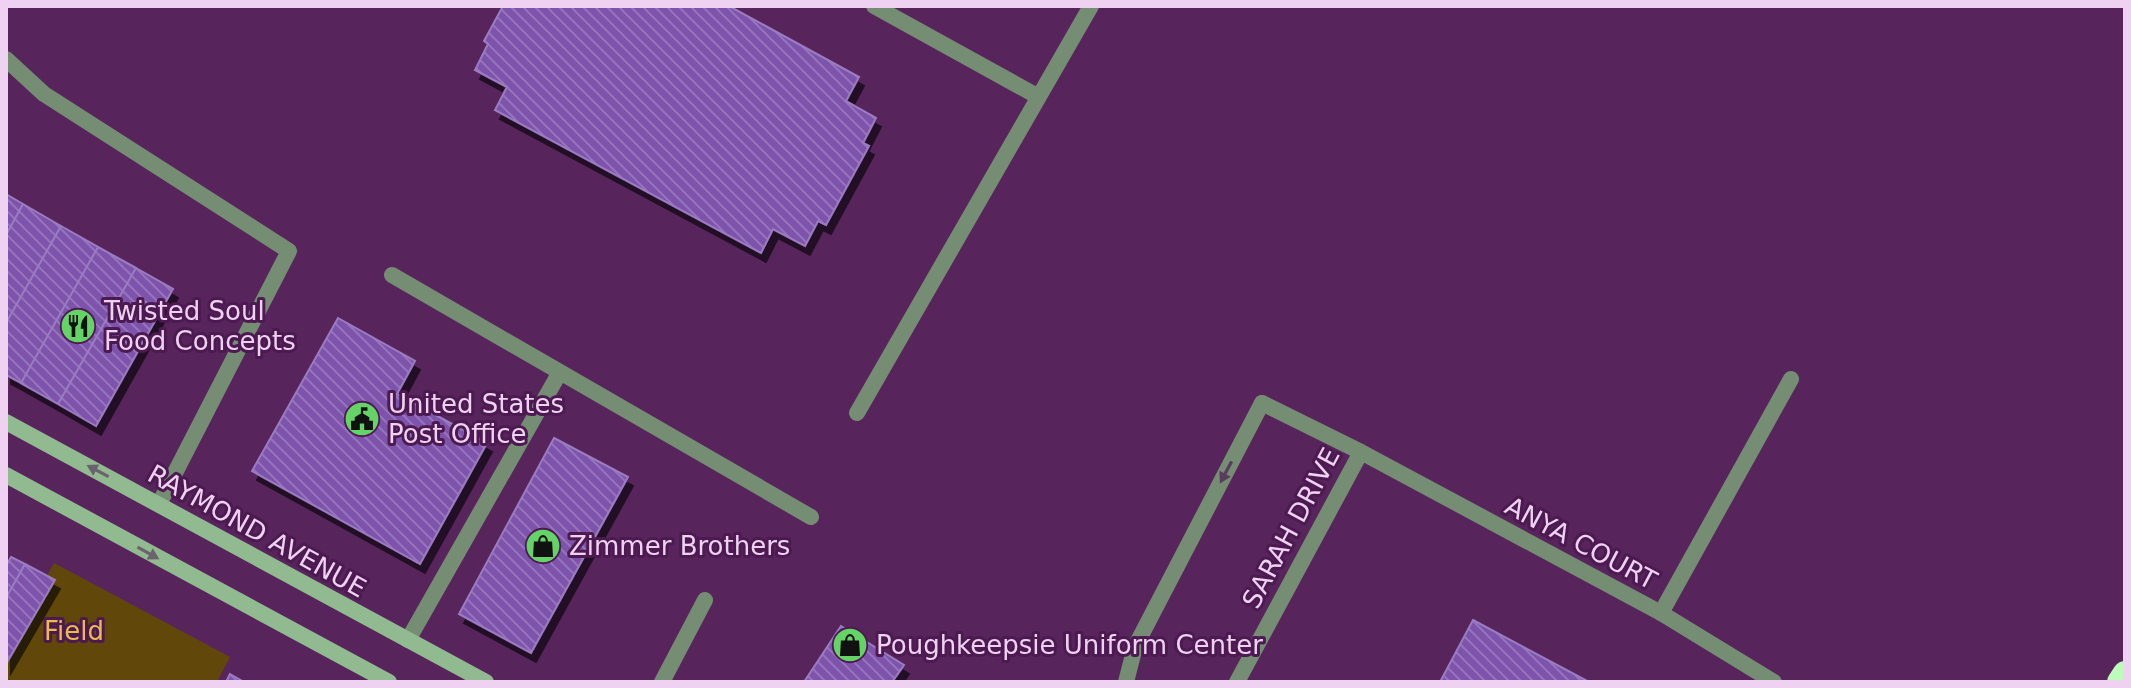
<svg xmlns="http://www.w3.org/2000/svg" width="2131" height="688" font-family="'DejaVu Sans',sans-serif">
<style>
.park{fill:#61480a}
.building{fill:url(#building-back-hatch);stroke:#9b7cc2;stroke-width:2;filter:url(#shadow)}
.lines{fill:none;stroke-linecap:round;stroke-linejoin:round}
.lane{stroke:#748d73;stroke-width:16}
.street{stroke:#748d73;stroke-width:16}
.secondary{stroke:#91ba90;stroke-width:16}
.highway{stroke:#bcfbba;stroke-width:24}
.oneway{fill:#6b626d}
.oneway2{fill:#583c5b}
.labels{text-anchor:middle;stroke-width:6;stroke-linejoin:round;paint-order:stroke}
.poi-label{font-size:26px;fill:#efd2f2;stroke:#4c1a51;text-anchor:start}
.street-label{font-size:26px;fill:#efd2f2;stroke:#4c1a51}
.park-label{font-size:26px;fill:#ecba4f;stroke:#4c1a51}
</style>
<defs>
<pattern id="building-back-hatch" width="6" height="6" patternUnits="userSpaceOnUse" patternTransform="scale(2)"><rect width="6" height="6" fill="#7d53ac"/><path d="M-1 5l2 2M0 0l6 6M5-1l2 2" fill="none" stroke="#9673bc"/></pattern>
<filter id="shadow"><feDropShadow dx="5" dy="9" stdDeviation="0" flood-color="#0009"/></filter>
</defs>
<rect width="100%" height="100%" fill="#57255c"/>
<path class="park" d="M 54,563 L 230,657 L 217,682 L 6,682 L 6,651 Z"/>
<path class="building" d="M 503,6 L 729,6 L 859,77 L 846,101 L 876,118 L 863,143 L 869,146 L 826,225 L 818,221 L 805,246 L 773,229 L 761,253 L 495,110 L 507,87 L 475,70 L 488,44 L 484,41 Z
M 6,194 L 23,204 L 6,235 Z
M 23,204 L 61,226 L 6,323 L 6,235 Z
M 61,226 L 98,247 L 21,383 L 6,375 L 6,323 Z
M 98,247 L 136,268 L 58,404 L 21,383 Z
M 136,268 L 173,289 L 96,426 L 58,404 Z
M 338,318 L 415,361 L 397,394 L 487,443 L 420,564 L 252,471 Z
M 554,438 L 628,477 L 531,653 L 459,614 Z
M 11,557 L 25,564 L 6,598 L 6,566 Z
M 25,564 L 55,580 L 6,664 L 6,598 Z
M 1473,620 L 1589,682 L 1440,682 Z
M 841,626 L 904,665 L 892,682 L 804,682 Z
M 230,674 L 244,682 L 226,682 Z"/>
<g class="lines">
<path class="lane" d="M 874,6 L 1037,96
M 6,59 L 44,94 L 289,251 L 159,504
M 392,275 L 811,517
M 857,413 L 1091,6
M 1661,613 L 1791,379
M 408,640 L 560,372
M 662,682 L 705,600
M 1126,682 L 1135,647 L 1262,403"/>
<path class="street" d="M 1361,452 L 1661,613 L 1774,682
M 1237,682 L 1361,452 L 1262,403"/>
<path class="secondary" d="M 6,422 L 486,682
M 6,475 L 389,682"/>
<path class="highway" d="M 2119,682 L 2125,673"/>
</g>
<defs><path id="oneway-solid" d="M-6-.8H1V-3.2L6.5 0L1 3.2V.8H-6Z" transform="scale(2)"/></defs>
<g class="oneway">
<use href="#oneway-solid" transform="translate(98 471) rotate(-152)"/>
<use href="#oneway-solid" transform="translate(148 553) rotate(29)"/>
</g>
<use class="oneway2" href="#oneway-solid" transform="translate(1226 472) rotate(118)"/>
<defs>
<symbol id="restaurant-disc" viewBox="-11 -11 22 22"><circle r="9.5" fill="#65d467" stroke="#4c1a51"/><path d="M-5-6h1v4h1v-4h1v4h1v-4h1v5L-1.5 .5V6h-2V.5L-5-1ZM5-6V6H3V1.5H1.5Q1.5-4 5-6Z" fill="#111"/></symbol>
<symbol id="civic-disc" viewBox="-11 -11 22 22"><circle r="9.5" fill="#65d467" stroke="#4c1a51"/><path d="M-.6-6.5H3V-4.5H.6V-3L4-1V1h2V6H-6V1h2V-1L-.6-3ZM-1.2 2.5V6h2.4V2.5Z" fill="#111"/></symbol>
<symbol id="shop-disc" viewBox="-11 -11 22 22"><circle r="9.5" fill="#65d467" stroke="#4c1a51"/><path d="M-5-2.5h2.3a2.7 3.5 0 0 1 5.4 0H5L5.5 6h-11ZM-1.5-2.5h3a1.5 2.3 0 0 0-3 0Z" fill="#111"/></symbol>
</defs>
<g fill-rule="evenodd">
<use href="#restaurant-disc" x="58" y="306" width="40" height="40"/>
<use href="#civic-disc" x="342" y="399" width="40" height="40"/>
<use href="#shop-disc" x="523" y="526" width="40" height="40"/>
<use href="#shop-disc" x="830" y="625" width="40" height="40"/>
</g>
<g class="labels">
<g class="poi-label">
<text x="104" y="320">Twisted Soul<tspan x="104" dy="30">Food Concepts</tspan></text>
<text x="388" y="413">United States<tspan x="388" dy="30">Post Office</tspan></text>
<text x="569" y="555">Zimmer Brothers</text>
<text x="876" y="654">Poughkeepsie Uniform Center</text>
</g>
<g class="street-label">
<text transform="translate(1291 528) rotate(-62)" y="9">SARAH DRIVE</text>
<text transform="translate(257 531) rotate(29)" y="9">RAYMOND AVENUE</text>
<text transform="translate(1581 543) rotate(28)" y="9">ANYA COURT</text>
</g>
<g class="park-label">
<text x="74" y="640">Field</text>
</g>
</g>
<rect width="2131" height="688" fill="none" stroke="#efd2f2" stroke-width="16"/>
</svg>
